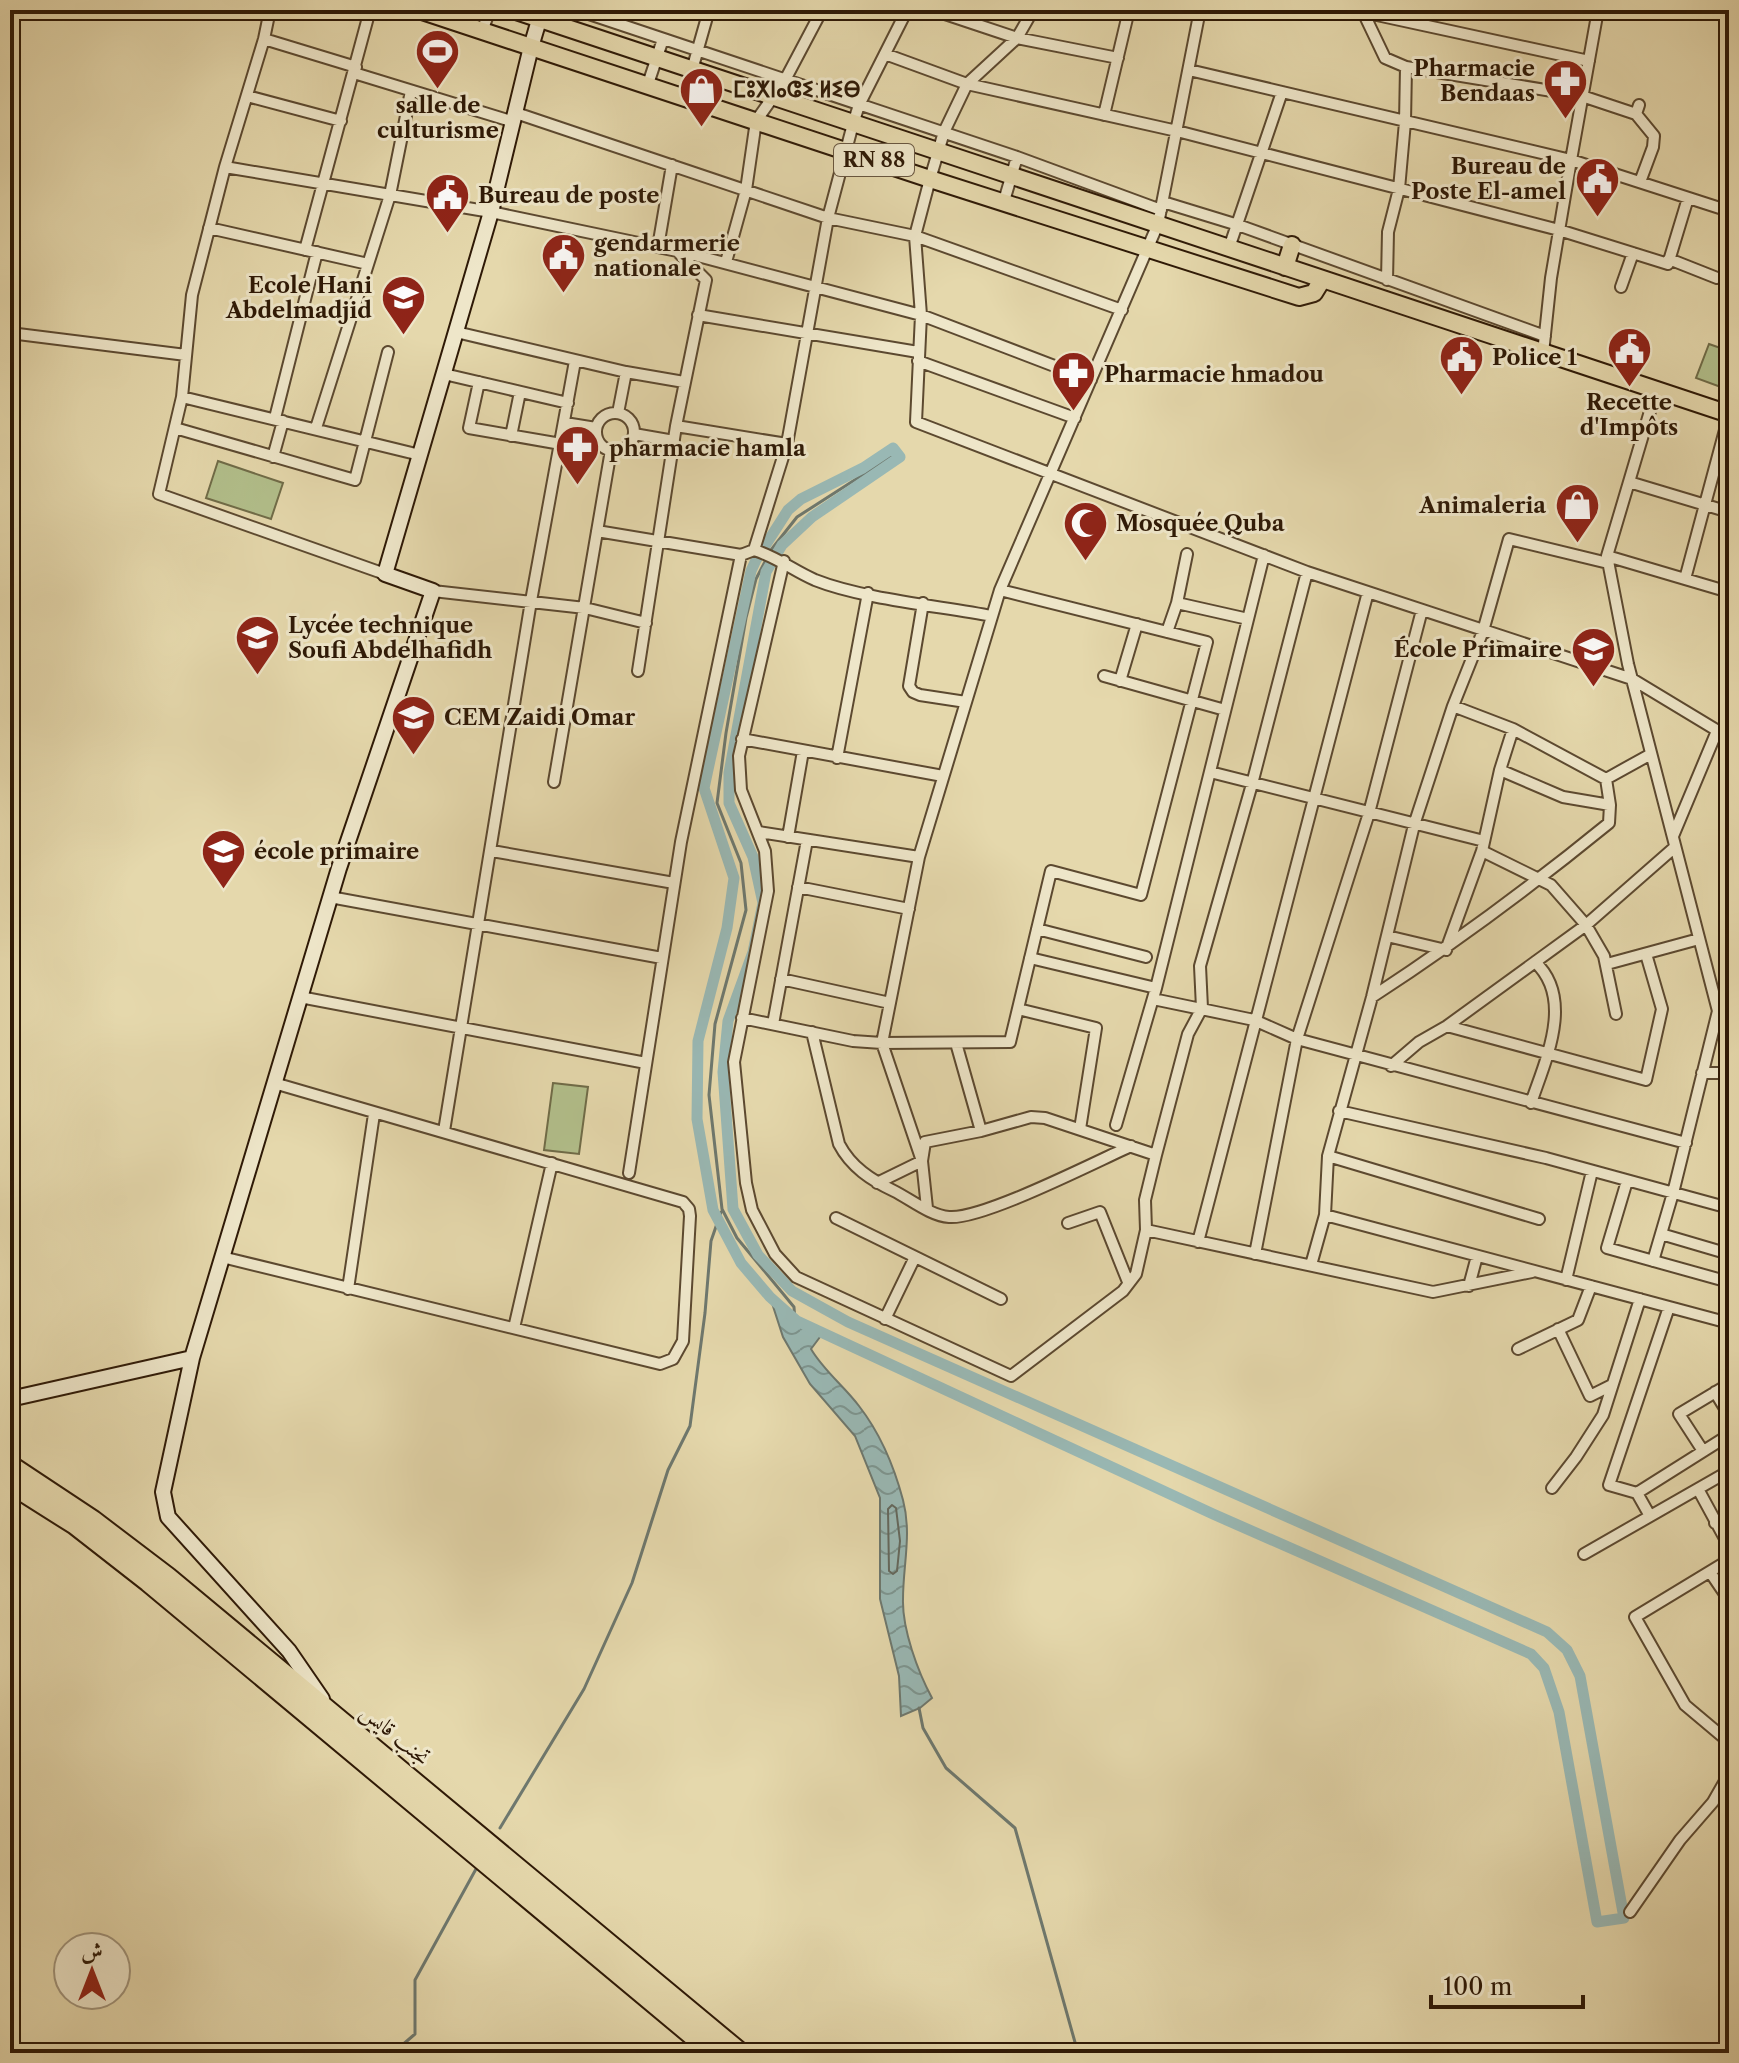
<svg xmlns="http://www.w3.org/2000/svg" width="1739" height="2063" font-family="'Libre Caslon Text',Amiri,'Noto Sans Tifinagh',serif">
<style>
.pitch{fill:#b2bf8b;stroke:#706c48;stroke-width:2}
.water{fill:url(#water-waves);stroke:#6e786e;stroke-width:2}
.lines{fill:none;stroke-linecap:round;stroke-linejoin:round}
.shore{stroke:#64685d;stroke-width:2}
.stream{stroke:#6e786e;stroke-width:3}
.canal{stroke:#99b8b4;stroke-width:11}
.street-casing{stroke:#5c4930;stroke-width:14}
.secondary-casing{stroke:#2e1906;stroke-width:18}
.primary-casing{stroke:#2e1906;stroke-width:20}
.highway-casing{stroke:#2e1906;stroke-width:22}
.street{stroke:#eee6c9;stroke-width:10}
.secondary{stroke:#eee6c9;stroke-width:14}
.primary{stroke:#e5d8ac;stroke-width:16}
.highway{stroke:#e5d8ac;stroke-width:18}
.labels{text-anchor:middle;stroke-width:6;stroke-linejoin:round;paint-order:stroke}
.shield{fill:#eee6c9;stroke:#685640;stroke-width:2}
.shield-label{font-size:20px;font-weight:bold;fill:#2e1906}
.poi-label{font-size:22px;font-weight:bold;fill:#2e1906;stroke:#eee6c9;text-anchor:start}
.street-label{font-size:22px;fill:#2e1906;stroke:#eee6c9}
</style>
<defs>
<pattern id="water-waves" width="16" height="10" patternUnits="userSpaceOnUse" patternTransform="scale(2)"><rect width="16" height="10" fill="#99b8b4"/><path d="M0 5q4-4 8 0t8 0" fill="none" stroke="#7d9590"/></pattern>
</defs>
<rect width="100%" height="100%" fill="#e5d8ac"/>
<filter id="stains"><feTurbulence type="fractalNoise" baseFrequency=".0025" numOctaves="4"/><feColorMatrix values="0 0 0 0 .2 0 0 0 0 .09 0 0 0 0 .02 0 0 0 .5 -.17"/></filter>
<radialGradient id="worn" r=".72"><stop offset=".6" stop-color="#630" stop-opacity="0"/><stop offset="1" stop-color="#630" stop-opacity=".3"/></radialGradient>
<path class="pitch" d="M 1709,344 L 1729,351 L 1729,390 L 1696,378 Z
M 218,461 L 283,483 L 271,519 L 206,498 Z
M 553,1083 L 588,1087 L 579,1154 L 544,1150 Z"/>
<path class="water" d="M 770,1297 L 797,1321 L 823,1333 L 811,1349 C 824,1371 844,1386 859,1406 C 880,1433 894,1466 903,1500 C 912,1534 903,1565 903,1599 C 902,1629 918,1672 932,1698 L 920,1708 L 901,1716 L 899,1676 L 880,1599 L 880,1498 L 855,1436 L 810,1384 L 783,1337 Z"/>
<g class="lines">
<path class="shore" d="M 892,1505 L 896,1508 L 900,1541 L 897,1571 L 893,1574 L 889,1571 L 888,1509 Z"/>
<path class="stream" d="M 795,1321 L 794,1307 L 737,1238 L 722,1209 L 709,1095 L 715,1024 L 746,910 L 741,863 L 717,803 L 726,733 L 746,618 L 756,579 L 771,550 L 797,517 L 892,456
M 919,1708 L 923,1728 L 946,1768 L 1015,1828 L 1078,2053
M 500,1828 L 584,1689 L 632,1583 L 668,1470 L 690,1426 L 705,1313 L 711,1241 L 721,1212
M 393,2053 L 415,2034 L 415,1980 L 476,1869"/>
<path class="canal" d="M 893,448 L 900,457 L 812,517 L 782,545 L 766,572 L 729,773 L 729,803 L 753,857 L 763,903 L 753,952 L 728,1021 L 723,1072 L 733,1209 L 758,1255 L 792,1291 L 848,1322 L 1547,1632 L 1567,1650 L 1580,1676 L 1624,1918 L 1597,1922 L 1559,1712 L 1544,1668 L 1531,1654 L 1213,1514 L 797,1321 L 770,1297 L 741,1263 L 713,1210 L 697,1119 L 698,1041 L 727,928 L 734,878 L 704,788 L 751,571 L 756,560 L 788,510 L 801,499 L 863,468 Z"/>
<defs>
<path id="street" d="M 270,10 L 264,39 L 225,167 L 192,295 L 182,397 L 159,494 L 385,574
M 577,10 L 1017,157 L 1161,210
M 933,10 L 1017,38 L 1118,58
M 1033,10 L 1017,38 L 967,84 L 944,132 L 930,179 L 915,236 L 921,315 L 916,422 L 1307,572 L 1632,679 L 1728,737 L 1729,734
M 1598,10 L 1571,160 L 1729,211
M 1363,12 L 1589,61
M 1363,12 L 1385,58 L 1406,67
M 482,31 L 490,10
M 264,39 L 356,67
M 885,54 L 967,84 L 1177,131 L 1559,230 L 1668,264 L 1688,198
M 692,70 L 709,10
M 1189,70 L 1571,160 L 1551,278 L 1543,353
M 354,73 L 514,122
M 648,84 L 663,39
M 247,96 L 341,121
M 1639,105 L 1636,114 L 1654,136 L 1653,147 L 1640,182
M 516,113 L 828,218 L 915,236 L 1122,310
M 1104,115 L 1129,10
M 225,167 L 491,212 L 677,251 L 706,280 L 676,426 L 638,671
M 1004,201 L 1017,157
M 1163,202 L 1238,225 L 1545,336
M 209,228 L 368,264
M 658,247 L 672,165
M 1229,248 L 1282,92
M 305,250 L 370,10
M 679,251 L 921,315 L 1091,380
M 1669,259 L 1717,278
M 726,262 L 746,190 L 756,121 L 785,80 L 822,10
M 1387,280 L 1388,232 L 1399,189 L 1405,122 L 1406,67 L 1582,96 L 1636,114
M 1621,287 L 1633,253
M 698,315 L 918,352
M 456,332 L 626,372 L 618,413
M 10,333 L 186,355
M 918,361 L 1075,418
M 626,372 L 684,382
M 444,374 L 568,403
M 479,382 L 469,428 L 561,444
M 1656,391 L 1607,556 L 1628,664 L 1718,1011 L 1729,1044
M 182,397 L 420,455
M596 432a19 19 0 1 1 38 0a19 19 0 1 1-38 0Z
M 275,418 L 317,252
M 565,423 L 596,428
M 676,426 L 787,444
M 175,428 L 355,480 L 388,352
M 316,428 L 390,195 L 411,91
M 634,434 L 674,441
M 511,436 L 520,392
M 273,457 L 283,421
M 1629,482 L 1729,512
M 597,531 L 741,555 L 754,550 L 787,444 L 828,218 L 853,124 L 859,105 L 907,10
M 754,550 C 777,557 794,571 815,580 C 863,599 940,606 992,616
M 1607,556 L 1729,592
M 784,561 L 739,756 L 741,790 L 765,851 L 768,891 L 734,1062 L 746,1183 L 752,1210 L 775,1254 L 796,1277 L 1011,1376 L 1123,1291 L 1136,1274 L 1146,1230 L 1145,1200 L 1156,1155 L 1188,1034 L 1202,1008 L 1200,966 L 1252,784 L 1307,572
M 1685,579 L 1729,415
M 433,591 L 585,608 L 646,623
M 923,603 L 909,686 L 913,692 L 920,695 L 966,702
M 1177,603 L 1248,619
M 1167,632 L 1177,603 L 1187,554
M 1104,676 L 1225,710
M 1120,681 L 1137,624
M 742,739 L 943,776
M 837,758 L 868,593
M 1500,770 L 1563,797 L 1610,805
M 1210,772 L 1484,841
M 1606,779 L 1651,754
M 554,782 L 611,450
M 759,832 L 919,857
M 1673,836 L 1717,731
M 788,837 L 803,751
M 492,851 L 674,883
M 1482,851 L 1551,885 L 1586,925 L 1604,956 L 1616,1014
M 798,887 L 909,909
M 330,897 L 662,958
M 1037,929 L 1146,957
M 1387,936 L 1446,950 L 1482,851 L 1500,770 L 1513,729
M 1030,958 L 1156,988
M 1607,964 L 1699,939
M 781,979 L 890,1003
M 300,997 L 646,1063
M 1372,997 C 1455,943 1533,885 1609,823 L 1610,805 L 1606,779 L 1513,729 L 1453,706
M 1153,999 L 1254,1020 L 1297,1039 L 1686,1143
M 1018,1009 L 1096,1028 L 1080,1129
M 742,1018 L 853,1041 L 882,1043 L 1010,1042 L 1051,871 L 1141,895 L 1207,642 L 1000,590
M 773,1024 L 807,840
M 1447,1026 L 1646,1080 L 1662,1009 L 1646,954
M 812,1032 L 839,1144 C 851,1167 871,1180 894,1191 C 910,1199 931,1216 949,1217 C 982,1220 1095,1162 1131,1146
M 956,1043 L 981,1131
M 1391,1066 L 1419,1042 L 1447,1026 L 1586,925 L 1675,847
M 1702,1073 L 1729,1073
M 1531,1103 C 1545,1061 1575,999 1535,962
M 1339,1111 L 1546,1158 L 1729,1208
M 1116,1125 L 1156,988 L 1264,555
M 444,1131 L 531,601 L 575,361
M 1328,1156 L 1539,1219
M 629,1173 L 681,842 L 741,555
M 1627,1181 L 1607,1248 L 1729,1282
M 877,1183 L 922,1161 L 925,1142 L 981,1131 L 1031,1117 L 1045,1118 L 1156,1155
M 927,1208 L 922,1161 L 882,1043 L 919,857 L 1000,590 L 1158,224 L 1200,10
M 1325,1215 L 1729,1323
M 836,1218 L 1001,1299
M 1068,1223 L 1100,1212 L 1128,1282
M 1146,1230 L 1433,1292 L 1532,1272
M 1661,1234 L 1729,1254
M 1198,1242 L 1368,592
M 1255,1254 L 1297,1039 L 1369,813 L 1422,610
M 222,1257 L 660,1364 L 673,1359 L 683,1341 L 690,1216 L 689,1209 L 683,1202 L 274,1083
M 1653,1261 L 1673,1193 L 1718,1011
M 1311,1265 L 1325,1215 L 1328,1156 L 1372,997 L 1414,825 L 1453,706 L 1483,631 L 1509,539 L 1608,563
M 1566,1280 L 1592,1171
M 1469,1286 L 1477,1256
M 348,1289 L 374,1114
M 885,1319 L 915,1257
M 514,1328 L 552,1163
M 1558,1329 L 1590,1396 L 1612,1385
M 1518,1349 L 1578,1320 L 1591,1286
M 1715,1392 L 1729,1415
M 1703,1451 L 1679,1414 L 1729,1384
M 1552,1488 L 1576,1457 L 1603,1415 L 1640,1299
M 1698,1489 L 1729,1546
M 1637,1493 L 1729,1435
M 1650,1516 L 1637,1493 L 1609,1485 L 1669,1307
M 1715,1523 L 1729,1514
M 1584,1554 L 1729,1471
M 1729,1560 L 1635,1617 L 1685,1705 L 1729,1742
M 1710,1572 L 1729,1600
M 1630,1912 L 1680,1840 L 1713,1802 L 1729,1774"/>
<path id="secondary" d="M 10,1399 L 192,1358
M 322,1699 L 289,1651 L 168,1517 L 163,1492 L 192,1358 L 339,868 L 433,591 L 385,574 L 491,212 L 531,47 L 542,10"/>
<path id="primary" d="M 419,10 L 930,179 L 1299,297 L 1314,293 L 1322,280
M 513,10 L 1729,414
M 1285,267 L 1292,245"/>
<path id="highway" d="M 10,1465 L 93,1520 L 168,1577 L 741,2053
M 10,1484 L 75,1525 L 148,1582 L 713,2053"/>
</defs>
<use href="#street" class="street-casing"/>
<use href="#secondary" class="secondary-casing"/>
<use href="#primary" class="primary-casing"/>
<use href="#highway" class="highway-casing"/>
<use href="#street" class="street"/>
<use href="#secondary" class="secondary"/>
<use href="#primary" class="primary"/>
<use href="#highway" class="highway"/>
</g>
<defs>
<symbol id="stadium-pin" viewBox="-11 -11 22 30"><path d="M0 17L-7.5 6A9.5 9.5 0 1 1 7.5 6Z" fill="#8f2418" stroke="#eee6c9"/><path d="M0-5a6.5 5 0 1 0 0 10a6.5 5 0 1 0 0-10ZM-3.5-1.8h7v3.6h-7Z" fill="#fff"/></symbol>
<symbol id="pharmacy-pin" viewBox="-11 -11 22 30"><path d="M0 17L-7.5 6A9.5 9.5 0 1 1 7.5 6Z" fill="#8f2418" stroke="#eee6c9"/><path d="M-2-6h4v4h4v4h-4v4h-4v-4h-4v-4h4Z" fill="#fff"/></symbol>
<symbol id="shop-pin" viewBox="-11 -11 22 30"><path d="M0 17L-7.5 6A9.5 9.5 0 1 1 7.5 6Z" fill="#8f2418" stroke="#eee6c9"/><path d="M-5-2.5h2.3a2.7 3.5 0 0 1 5.4 0H5L5.5 6h-11ZM-1.5-2.5h3a1.5 2.3 0 0 0-3 0Z" fill="#fff"/></symbol>
<symbol id="civic-pin" viewBox="-11 -11 22 30"><path d="M0 17L-7.5 6A9.5 9.5 0 1 1 7.5 6Z" fill="#8f2418" stroke="#eee6c9"/><path d="M-.6-6.5H3V-4.5H.6V-3L4-1V1h2V6H-6V1h2V-1L-.6-3ZM-1.2 2.5V6h2.4V2.5Z" fill="#fff"/></symbol>
<symbol id="school-pin" viewBox="-11 -11 22 30"><path d="M0 17L-7.5 6A9.5 9.5 0 1 1 7.5 6Z" fill="#8f2418" stroke="#eee6c9"/><path d="M0-5L7-2L0 1L-7-2ZM-4 1L0 2.5L4 1V4Q0 6-4 4Z" fill="#fff"/></symbol>
<symbol id="mosque-pin" viewBox="-11 -11 22 30"><path d="M0 17L-7.5 6A9.5 9.5 0 1 1 7.5 6Z" fill="#8f2418" stroke="#eee6c9"/><path d="M3.5-4.9A6 6 0 1 0 3.5 4.9A5 5 0 1 1 3.5-4.9Z" fill="#fff"/></symbol>
</defs>
<g fill-rule="evenodd">
<use href="#stadium-pin" x="412" y="26" width="51" height="69"/>
<use href="#pharmacy-pin" x="1540" y="56" width="51" height="69"/>
<use href="#shop-pin" x="676" y="64" width="51" height="69"/>
<use href="#civic-pin" x="1572" y="154" width="51" height="69"/>
<use href="#civic-pin" x="422" y="170" width="51" height="69"/>
<use href="#civic-pin" x="538" y="230" width="51" height="69"/>
<use href="#school-pin" x="378" y="272" width="51" height="69"/>
<use href="#civic-pin" x="1604" y="324" width="51" height="69"/>
<use href="#civic-pin" x="1436" y="332" width="51" height="69"/>
<use href="#pharmacy-pin" x="1048" y="348" width="51" height="69"/>
<use href="#pharmacy-pin" x="552" y="422" width="51" height="69"/>
<use href="#shop-pin" x="1552" y="480" width="51" height="69"/>
<use href="#mosque-pin" x="1060" y="498" width="51" height="69"/>
<use href="#school-pin" x="232" y="612" width="51" height="69"/>
<use href="#school-pin" x="1568" y="624" width="51" height="69"/>
<use href="#school-pin" x="388" y="692" width="51" height="69"/>
<use href="#school-pin" x="198" y="826" width="51" height="69"/>
</g>
<g class="labels">
<rect class="shield" x="834" y="144" width="80" height="32" rx="6"/>
<g class="shield-label">
<text x="874" y="167">RN 88</text>
</g>
<g class="poi-label">
<text x="1535" y="76" text-anchor="end">Pharmacie<tspan x="1535" dy="25">Bendaas</tspan></text>
<text x="733" y="97">ⵎⵓⵅⵏⴰⵛⵉ ⵍⵉⴱ</text>
<text x="438" y="113" text-anchor="middle">salle de<tspan x="438" dy="25">culturisme</tspan></text>
<text x="1566" y="174" text-anchor="end">Bureau de<tspan x="1566" dy="25">Poste El-amel</tspan></text>
<text x="478" y="203">Bureau de poste</text>
<text x="594" y="251">gendarmerie<tspan x="594" dy="25">nationale</tspan></text>
<text x="372" y="293" text-anchor="end">Ecole Hani<tspan x="372" dy="25">Abdelmadjid</tspan></text>
<text x="1492" y="365">Police 1</text>
<text x="1104" y="382">Pharmacie hmadou</text>
<text x="1629" y="410" text-anchor="middle">Recette<tspan x="1629" dy="25">d'Impôts</tspan></text>
<text x="609" y="456">pharmacie hamla</text>
<text x="1546" y="513" text-anchor="end">Animaleria</text>
<text x="1116" y="531">Mosquée Quba</text>
<text x="288" y="633">Lycée technique<tspan x="288" dy="25">Soufi Abdelhafidh</tspan></text>
<text x="1562" y="657" text-anchor="end">École Primaire</text>
<text x="444" y="725">CEM Zaidi Omar</text>
<text x="254" y="859">école primaire</text>
</g>
<g class="street-label">
<text transform="translate(396 1734) rotate(40)" y="8">تجنب قايس</text>
</g>
</g>
<rect width="1739" height="2063" fill="none" stroke="#e5d8ac" stroke-width="40"/>
<rect x="12" y="12" width="1715" height="2039" fill="none" stroke="#2e1906" stroke-width="4"/>
<rect x="20" y="20" width="1699" height="2023" fill="none" stroke="#2e1906" stroke-width="2"/>
<g transform="translate(92 1971)"><circle r="38" fill="#eee6c9" stroke="#a1947b" stroke-width="2"/>
<path d="M0-6L14 30L0 20L-14 30Z" fill="#8f2418"/>
<text y="-12" font-size="22" font-weight="bold" text-anchor="middle" fill="#2e1906">ش</text>
</g>
<path d="M1431 1995v12h152v-12" fill="none" stroke="#2e1906" stroke-width="4"/>
<text x="1443" y="1995" font-size="24" fill="#2e1906" stroke="#eee6c9" stroke-width="6" paint-order="stroke">100 m</text>
<rect width="100%" height="100%" filter="url(#stains)"/>
<rect width="100%" height="100%" fill="url(#worn)"/>
</svg>
